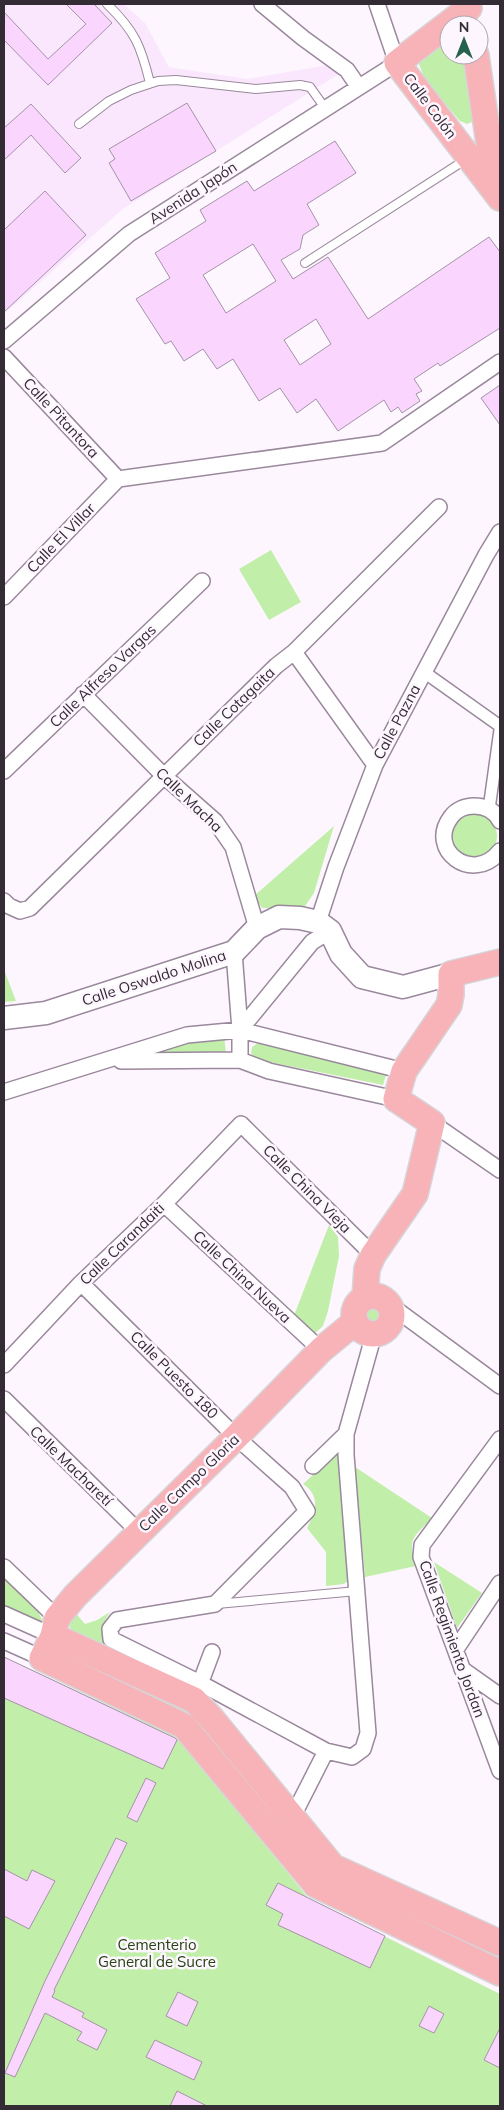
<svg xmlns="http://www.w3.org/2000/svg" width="504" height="2110" font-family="Mulish,sans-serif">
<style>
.built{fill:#fbe7fd}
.green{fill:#c1efa9}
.building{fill:#fad6ff;stroke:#a492a7;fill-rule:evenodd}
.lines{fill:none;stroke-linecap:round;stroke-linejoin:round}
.service-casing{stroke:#9a889c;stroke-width:10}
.pedestrian-casing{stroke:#9a889c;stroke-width:14}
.minor-casing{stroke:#9a889c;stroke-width:18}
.secondary-casing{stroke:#9a889c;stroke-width:25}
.primary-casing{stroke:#d6d5d7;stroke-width:28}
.service{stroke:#fff;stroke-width:8}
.pedestrian{stroke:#fff;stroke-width:11}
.minor{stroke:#fff;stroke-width:15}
.secondary{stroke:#fff;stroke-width:22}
.primary{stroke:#f7b3b8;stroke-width:25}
.labels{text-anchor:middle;stroke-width:5;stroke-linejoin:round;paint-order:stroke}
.street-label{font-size:15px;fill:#342c35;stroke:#fef6ff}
.park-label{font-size:15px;fill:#254311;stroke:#fef6ff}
</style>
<rect width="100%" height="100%" fill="#fef6ff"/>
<path class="built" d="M 4,4 L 124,4 L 145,23 L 169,67 L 247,79 L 328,65 L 339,74 L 123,209 L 4,314 Z"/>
<path class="green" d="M 449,39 L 449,55 L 468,55 L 477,120 L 467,124 L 460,121 L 425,80 L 419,64 L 425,53 Z
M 271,550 L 301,602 L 269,620 L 239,569 Z
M453 836a22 22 0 1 1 44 0a22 22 0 1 1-44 0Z
M 334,826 L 314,893 L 303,909 L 262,908 L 254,896 Z
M 4,971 L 5,972 L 16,1001 L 4,1002 Z
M 224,1036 L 226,1053 L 164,1054 L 162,1051 L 162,1049 Z
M 258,1043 L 386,1075 L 383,1085 L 255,1059 L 251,1053 L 252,1047 Z
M 329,1225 L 338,1237 L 339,1256 L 328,1311 L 323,1326 L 314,1334 L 293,1318 Z
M362 1315a12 12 0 1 1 24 0a12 12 0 1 1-24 0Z
M 337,1453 L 349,1580 L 344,1584 L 326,1586 L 326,1552 L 307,1528 C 316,1512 321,1496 303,1484 Z
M 355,1467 L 432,1518 C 413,1538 407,1538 416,1566 L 365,1577 Z
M 434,1562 L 482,1593 L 457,1628 Z
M 4,1578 L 37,1609 L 44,1624 L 4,1606 Z
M 73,1610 L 85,1624 L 97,1620 L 110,1612 C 102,1625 98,1633 108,1646 L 192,1685 L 71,1631 L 68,1621 Z
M 4,1657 L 178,1738 L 308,1898 L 500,1994 L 500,2106 L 4,2106 Z"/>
<path class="building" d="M 66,4 L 94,4 L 112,23 L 48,85 L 4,40 L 4,12 L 48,59 L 86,24 Z
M 187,103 L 216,151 L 131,201 L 109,163 L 115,159 L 109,149 Z
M 31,104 L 81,158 L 65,173 L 31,135 L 4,160 L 4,128 Z
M 335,141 L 356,173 L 307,204 L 319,225 L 303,235 L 300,249 L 281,260 L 293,279 L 328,257 L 368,319 L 489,237 L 500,252 L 500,328 L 440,366 L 438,363 L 414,379 L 422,391 L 416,394 L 420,401 L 402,413 L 398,407 L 391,412 L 384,400 L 338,431 L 316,399 L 297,413 L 280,388 L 259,401 L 233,359 L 217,369 L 203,349 L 184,361 L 171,341 L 165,344 L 136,299 L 170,278 L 155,253 L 206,221 L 200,210 L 247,181 L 254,191 ZM 253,244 L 276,281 L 226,313 L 203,275 ZM 316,319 L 331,344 L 300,365 L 284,340 Z
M 45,191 L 86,235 L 4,312 L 4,230 Z
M 500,385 L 500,425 L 481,398 Z
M 4,1657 L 175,1738 L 177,1740 L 163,1769 L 4,1698 Z
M 146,1778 L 156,1783 L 137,1822 L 127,1817 Z
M 116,1838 L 127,1843 L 54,1990 L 55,1991 L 52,1997 L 84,2013 L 82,2017 L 107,2030 L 97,2050 L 77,2040 L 82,2032 L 45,2013 L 15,2077 L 5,2073 L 45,1981 Z
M 4,1869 L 27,1881 L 32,1870 L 55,1881 L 29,1929 L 4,1916 Z
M 278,1883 L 385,1936 L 370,1968 L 278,1925 L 283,1914 L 266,1905 Z
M 178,1992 L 198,2002 L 187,2026 L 166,2016 Z
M 429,2006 L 444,2014 L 434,2033 L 419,2026 Z
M 500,2028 L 500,2068 L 484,2060 Z
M 155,2040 L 202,2062 L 194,2080 L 146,2057 Z
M 177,2091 L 207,2106 L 170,2106 Z"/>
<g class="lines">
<defs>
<path id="service" d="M 107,4 C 135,31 141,46 150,83
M 79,124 L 109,101 L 131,90 L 158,81 L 176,80 L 256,89 L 300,85 L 310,87 L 325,108
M 305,263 L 465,160
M 217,1604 L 357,1591"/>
<path id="pedestrian" d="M 424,672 L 500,726
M 489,809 L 500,730"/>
<path id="minor" d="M 262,4 L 303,38 L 347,70 L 358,86
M 4,341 L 129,234 L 397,63 L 377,4
M 4,357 L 118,479
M 118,479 L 382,443 L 500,362
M 4,597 L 118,479
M 294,652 L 375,765
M 83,694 L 164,776 L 215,821 L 233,847 L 257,928
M 4,771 L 202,581
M 500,821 C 495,811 486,806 474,806 C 465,806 456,810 451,817 C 426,850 473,885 500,851
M 4,901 L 9,906 L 20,911 L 30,908 L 276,666 L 294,652 L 439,507
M 318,922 L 336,867 L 375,765 L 486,555 L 500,532
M 234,952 L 240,1030 L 240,1060
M 240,1030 L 312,942 L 330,931
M 121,1061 L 240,1060 L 269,1071 L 396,1099
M 4,1092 L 187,1035 L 240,1030 L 404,1071
M 432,1123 L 500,1170
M 164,1204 L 321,1350
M 81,1283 L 236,1437 L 292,1487 L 307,1511 L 215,1604 L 117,1620 L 110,1629 L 111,1639 L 200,1683 L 326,1751 L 352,1757 L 363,1749 L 368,1733 L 346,1455 L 346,1434 L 374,1334
M 390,1305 L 500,1386
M 4,1365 L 81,1283 L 164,1204 L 241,1124 L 373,1255
M 4,1399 L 139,1532
M 500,1439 L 422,1545 L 421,1557 L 500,1771
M 313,1466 L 346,1434
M 4,1567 L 57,1618
M 4,1614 L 53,1636
M 4,1641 L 42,1658
M 456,1649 L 500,1583
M 462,1669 L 500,1696
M 197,1692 L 212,1652
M 292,1818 L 326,1751"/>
<path id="secondary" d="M 4,1018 L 46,1013 L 234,952 L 257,928 L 279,917 L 300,918 L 318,922 L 330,931 L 341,954 L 362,977 L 403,987 L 451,974"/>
<path id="primary" d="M 469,8 L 397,63 L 500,198
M 476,55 L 496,191
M354 1315a19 19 0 1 1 38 0a19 19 0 1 1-38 0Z
M 365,1297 L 367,1269 L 373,1255 L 415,1194 L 432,1123 L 396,1099 L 404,1071 L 449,1005 L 451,995 L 451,974 L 500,962
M 355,1322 L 321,1350 L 236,1437 L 75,1596 L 57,1618 L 53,1636 L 42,1658 L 184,1726 L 316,1885 L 500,1973
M 53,1636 L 194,1700 L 212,1719 L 333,1867 L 500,1943"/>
</defs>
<use href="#service" class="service-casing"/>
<use href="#pedestrian" class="pedestrian-casing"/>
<use href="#minor" class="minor-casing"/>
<use href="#secondary" class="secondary-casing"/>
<use href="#primary" class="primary-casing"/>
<use href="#service" class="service"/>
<use href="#pedestrian" class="pedestrian"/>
<use href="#minor" class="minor"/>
<use href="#secondary" class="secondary"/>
<use href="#primary" class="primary"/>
</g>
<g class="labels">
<g class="street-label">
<text transform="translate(430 106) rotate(53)" y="5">Calle Colón</text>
<text transform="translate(193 193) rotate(-33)" y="5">Avenida Japón</text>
<text transform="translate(61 418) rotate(47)" y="5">Calle Pitantora</text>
<text transform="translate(61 538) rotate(-46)" y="5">Calle El Villar</text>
<text transform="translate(103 676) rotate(-44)" y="5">Calle Alfreso Vargas</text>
<text transform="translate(234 707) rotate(-44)" y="5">Calle Cotagaita</text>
<text transform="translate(397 722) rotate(-62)" y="5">Calle Pazna</text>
<text transform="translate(189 800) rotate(44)" y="5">Calle Macha</text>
<text transform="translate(154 978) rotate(-18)" y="5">Calle Oswaldo Molina</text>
<text transform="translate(307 1189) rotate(45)" y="5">Calle China Vieja</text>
<text transform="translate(122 1244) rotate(-44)" y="5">Calle Carandaiti</text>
<text transform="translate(242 1277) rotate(43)" y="5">Calle China Nueva</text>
<text transform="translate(174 1375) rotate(45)" y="5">Calle Puesto 180</text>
<text transform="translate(71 1466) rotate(44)" y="5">Calle Macharetí</text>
<text transform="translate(189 1483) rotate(-44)" y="5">Calle Campo Gloria</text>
<text transform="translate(452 1639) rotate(70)" y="5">Calle Regimiento Jordan</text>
</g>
<g class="park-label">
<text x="157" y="1950">Cementerio<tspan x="157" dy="17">General de Sucre</tspan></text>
</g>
</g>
<rect width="504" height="2110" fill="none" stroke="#342c35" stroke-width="10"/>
<g transform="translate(464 40)"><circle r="24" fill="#fef6ff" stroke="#ada5ae"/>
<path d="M0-4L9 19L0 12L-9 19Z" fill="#24624e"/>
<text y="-8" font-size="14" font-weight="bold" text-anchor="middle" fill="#342c35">N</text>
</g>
</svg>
